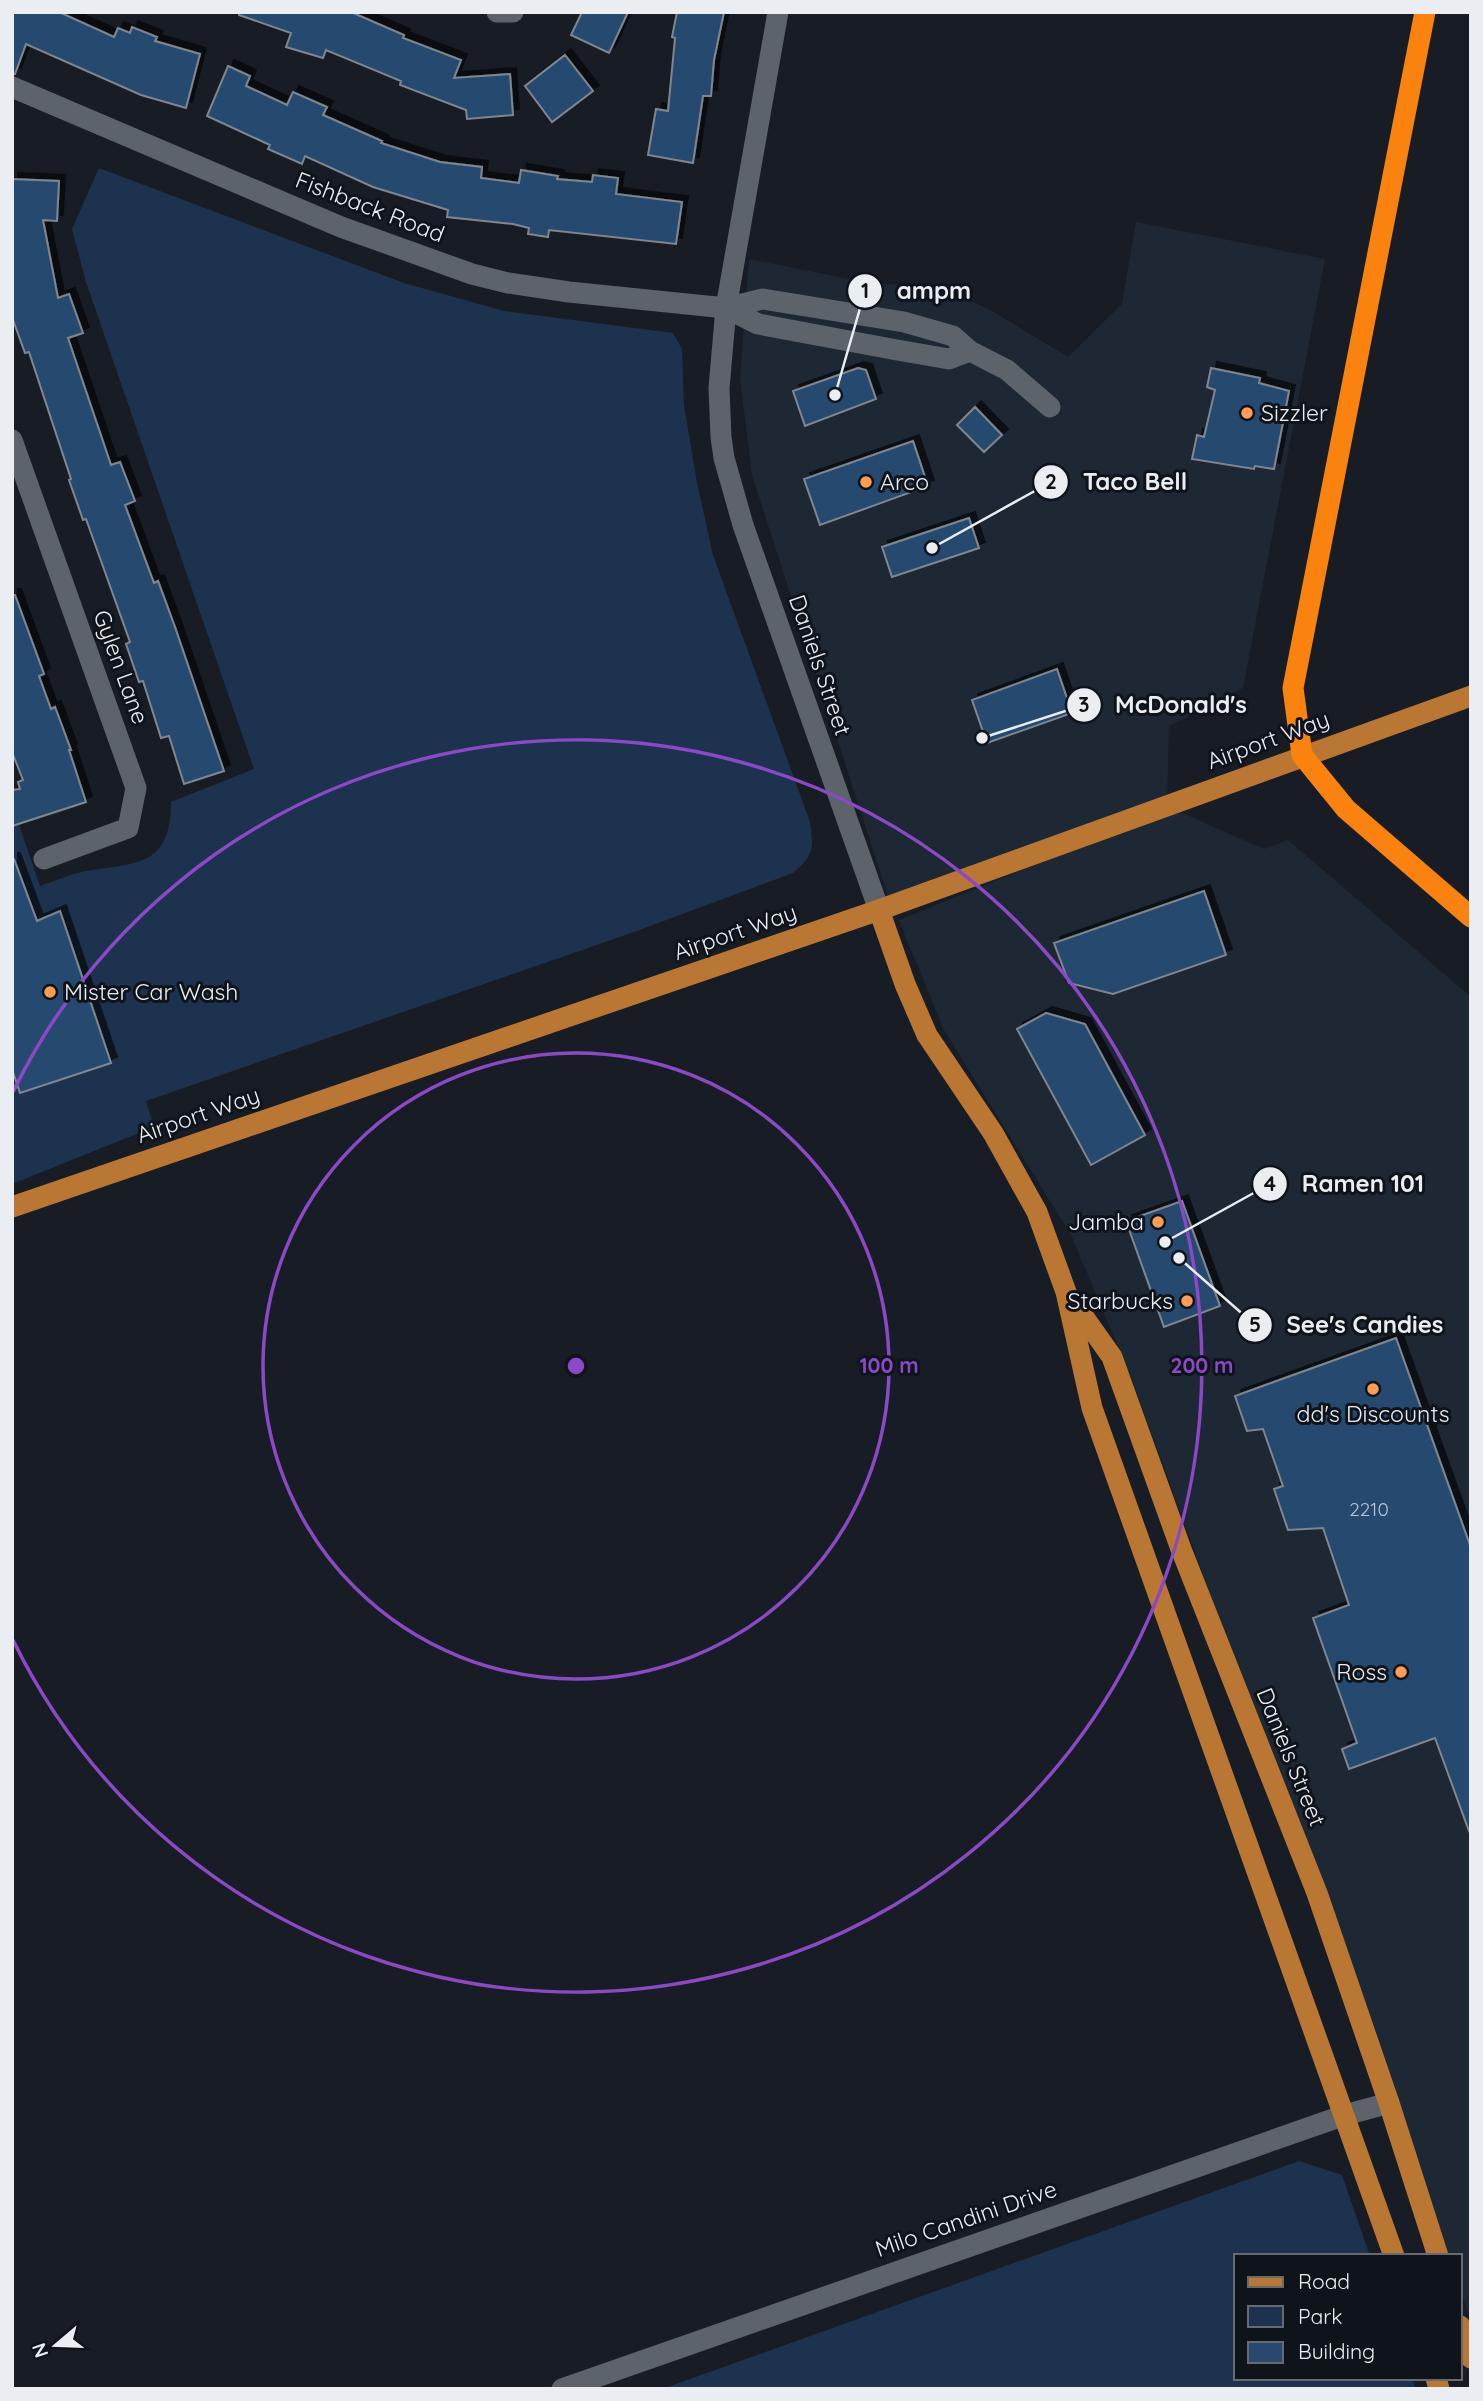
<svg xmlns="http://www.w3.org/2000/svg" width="1483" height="2401" font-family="Quicksand,sans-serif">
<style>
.built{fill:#1e2834}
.green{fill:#1c324e}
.building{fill:#284870;stroke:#7f868f;stroke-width:2;filter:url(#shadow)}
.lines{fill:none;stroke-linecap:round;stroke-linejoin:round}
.minor{stroke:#5c636b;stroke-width:21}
.major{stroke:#ba7633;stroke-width:21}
.highway{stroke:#f9830e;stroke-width:21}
.ring{fill:none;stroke:#8c49c7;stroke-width:3.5}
.poi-dot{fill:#fd9c55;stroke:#0f141b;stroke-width:2.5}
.labels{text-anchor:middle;stroke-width:6;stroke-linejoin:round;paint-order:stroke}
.number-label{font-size:19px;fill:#bac4d2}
.street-label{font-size:23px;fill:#eaeef3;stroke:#0f141b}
.poi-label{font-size:23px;fill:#eaeef3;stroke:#0f141b;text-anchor:start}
.centre{fill:#8c49c7;stroke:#0f141b;stroke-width:3.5}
.ring-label{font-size:21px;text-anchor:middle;font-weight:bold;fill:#8c49c7;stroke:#0f141b;stroke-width:6;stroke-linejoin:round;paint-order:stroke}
.leader{fill:none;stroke:#eaeef3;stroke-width:2.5}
.callout-dot{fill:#eaeef3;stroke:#0f141b;stroke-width:2.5}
.mark-label{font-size:21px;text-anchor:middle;font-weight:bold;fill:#111}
.callout-label{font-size:24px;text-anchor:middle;font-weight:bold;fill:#eaeef3;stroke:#0f141b;stroke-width:6;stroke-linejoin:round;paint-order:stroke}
</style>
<defs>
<filter id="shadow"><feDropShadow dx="6" dy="-6" stdDeviation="0" flood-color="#0009"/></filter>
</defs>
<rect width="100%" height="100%" fill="#181d25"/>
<path class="built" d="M 1136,222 L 1325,259 L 1243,688 L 1169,726 L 1167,795 L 888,896 L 752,475 L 740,379 L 749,259 L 869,283 L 941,287 L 992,311 L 1068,357 L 1122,304 Z
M 1173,809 L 1264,849 L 1288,840 L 1471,997 L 1471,2320 L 1460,2289 L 1460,2256 L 1449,2256 L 1398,2108 L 1131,1377 L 1071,1235 L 944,1030 L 899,920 Z"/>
<path class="green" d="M 99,168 L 404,283 L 504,311 L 673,333 L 682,349 L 684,405 L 697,483 L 713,555 L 810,822 C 814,849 814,855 793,873 L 634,932 L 146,1101 L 154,1127 L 12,1184 L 12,804 L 40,886 C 54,881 68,875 82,872 C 133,862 171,870 171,802 L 254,769 L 86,282 L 72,229 Z
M 1299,2161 L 1342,2175 L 1370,2256 L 1236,2256 L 1236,2378 L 1412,2378 L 1415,2389 L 662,2389 Z"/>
<path class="building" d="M 12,12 L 59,12 L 114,37 L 118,28 L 130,33 L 132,27 L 157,37 L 155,41 L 200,54 L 186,108 L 141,95 L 26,44 L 15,74 L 12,74 Z
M 239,12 L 351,12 L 404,35 L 403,38 L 461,60 L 454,78 L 510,74 L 513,115 L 467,119 L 466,110 L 400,85 L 401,81 L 326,50 L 323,58 L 286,47 L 291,33 L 239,15 Z
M 582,12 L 628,12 L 609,53 L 571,35 Z
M 677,12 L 724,12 L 714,60 L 711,96 L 703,96 L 693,163 L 648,155 L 656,109 L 668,111 L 675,38 L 672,37 Z
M 565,55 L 593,91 L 552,122 L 525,86 Z
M 228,66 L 250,76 L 246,86 L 287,105 L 293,92 L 327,107 L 323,115 L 382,141 L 381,143 L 440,162 L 482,167 L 481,178 L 519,183 L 521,170 L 558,176 L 557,179 L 592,182 L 593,175 L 618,178 L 616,194 L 682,202 L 676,244 L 549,230 L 548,237 L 528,234 L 529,228 L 513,224 L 447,217 L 448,210 L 373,187 L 305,156 L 302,164 L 268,149 L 270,145 L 207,116 Z
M 12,179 L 59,181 L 57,221 L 43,220 L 58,298 L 69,294 L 83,333 L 68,338 L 111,465 L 120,462 L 135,501 L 125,505 L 154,583 L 158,581 L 175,627 L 224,771 L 184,784 L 169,736 L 161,738 L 143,681 L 139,682 L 126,644 L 130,642 L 86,519 L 83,520 L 69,480 L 71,479 L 29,352 L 25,353 L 12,317 Z
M 858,368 L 866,370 L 876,399 L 805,426 L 793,391 Z
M 1211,368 L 1260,378 L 1259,383 L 1289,391 L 1274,469 L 1255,466 L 1254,469 L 1192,459 L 1197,435 L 1204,437 L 1215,390 L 1207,387 Z
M 975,407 L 1002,435 L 984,452 L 957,425 Z
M 913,441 L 928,486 L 820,525 L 804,479 Z
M 969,518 L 979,548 L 892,577 L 882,547 Z
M 12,595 L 15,595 L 44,674 L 39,676 L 51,709 L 55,707 L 71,750 L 69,750 L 86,802 L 12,826 L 12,790 L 20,789 L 18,782 L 23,780 L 12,752 Z
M 1057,669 L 1072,713 L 987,743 L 972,700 Z
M 12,859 L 14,859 L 37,921 L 60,911 L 111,1063 L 20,1093 L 12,1069 Z
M 1204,891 L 1226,955 L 1113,994 L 1069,983 L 1054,943 Z
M 1046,1013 L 1085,1024 L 1145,1135 L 1091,1165 L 1017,1029 Z
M 1182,1201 L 1220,1306 L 1164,1327 L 1126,1221 Z
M 1396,1338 L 1471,1548 L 1471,1830 L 1469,1831 L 1435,1738 L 1349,1769 L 1342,1749 L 1357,1743 L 1313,1618 L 1349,1605 L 1323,1528 L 1288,1530 L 1274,1489 L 1283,1486 L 1263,1429 L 1247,1431 L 1235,1396 Z"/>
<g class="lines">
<path class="minor" d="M 497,12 L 513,12
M 778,12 L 726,308 L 719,388 L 721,437 L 724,458 L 743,525 L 879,910
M 12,87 L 341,227 L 472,274 L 508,283 L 569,292 L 726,308 L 763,299 L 904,322 L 953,336 L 970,351 L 1007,370 L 1050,407
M 726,308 L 758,324 L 897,350 L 949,359 L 970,351
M 12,440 L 136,788 L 128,828 L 44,859
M 562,2389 L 1345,2115 L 1389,2103"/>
<path class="major" d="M 879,910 L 905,984 L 927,1035 L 993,1133 L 1037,1212 L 1066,1292 L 1092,1408 L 1394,2256
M 12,1207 L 879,910 L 1471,696
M 1071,1299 L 1112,1357 L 1181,1549 L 1317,1893 L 1389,2103 L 1438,2256
M 1460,2326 L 1471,2358
M 1436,2378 L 1439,2389"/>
<path class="highway" d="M 1425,12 L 1293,688 L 1302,755 L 1346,809 L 1471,917"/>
</g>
<g class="ring">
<circle cx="576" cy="1366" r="313"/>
<path d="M13 1092A626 626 0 1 1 13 1640"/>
</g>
<g class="poi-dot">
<circle cx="1247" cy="413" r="7"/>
<circle cx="866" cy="482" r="7"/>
<circle cx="50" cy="992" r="7"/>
<circle cx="1158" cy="1222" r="7"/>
<circle cx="1187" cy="1301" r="7"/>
<circle cx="1373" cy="1389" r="7"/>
<circle cx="1401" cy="1672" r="7"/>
</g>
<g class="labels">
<g class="number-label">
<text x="1369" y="1516">2210</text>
</g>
<g class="street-label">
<text transform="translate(370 207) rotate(21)" y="8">Fishback Road</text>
<text transform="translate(820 665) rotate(71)" y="8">Daniels Street</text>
<text transform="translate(121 667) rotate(70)" y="8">Gylen Lane</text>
<text transform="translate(1268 740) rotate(-20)" y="8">Airport Way</text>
<text transform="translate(735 932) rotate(-19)" y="8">Airport Way</text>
<text transform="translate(198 1115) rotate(-19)" y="8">Airport Way</text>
<text transform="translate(1291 1757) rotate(68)" y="8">Daniels Street</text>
<text transform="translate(966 2219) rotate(-19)" y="8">Milo Candini Drive</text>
</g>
<g class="poi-label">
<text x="1261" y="421">Sizzler</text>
<text x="880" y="490">Arco</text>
<text x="64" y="1000">Mister Car Wash</text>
<text x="1144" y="1230" text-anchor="end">Jamba</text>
<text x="1173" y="1309" text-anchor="end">Starbucks</text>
<text x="1373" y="1422" text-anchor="middle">dd's Discounts</text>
<text x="1387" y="1680" text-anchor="end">Ross</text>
</g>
</g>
<circle cx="576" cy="1366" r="10" class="centre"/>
<g class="ring-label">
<text x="889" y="1373">100 m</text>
<text x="1202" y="1373">200 m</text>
</g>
<path class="leader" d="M835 395L865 291M932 548L1051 482M982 738L1084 705M1165 1242L1270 1184M1179 1258L1255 1325"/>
<g class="callout-dot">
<circle cx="835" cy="395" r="7"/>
<circle cx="932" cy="548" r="7"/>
<circle cx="982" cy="738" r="7"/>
<circle cx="1165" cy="1242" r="7"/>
<circle cx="1179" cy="1258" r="7"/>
<circle cx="865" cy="291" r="18"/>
<circle cx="1051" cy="482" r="18"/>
<circle cx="1084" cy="705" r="18"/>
<circle cx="1270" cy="1184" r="18"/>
<circle cx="1255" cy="1325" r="18"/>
</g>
<g class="mark-label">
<text x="865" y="298">1</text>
<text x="1051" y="489">2</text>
<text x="1084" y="712">3</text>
<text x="1270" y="1191">4</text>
<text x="1255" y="1332">5</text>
</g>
<g class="callout-label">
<text x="934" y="299">ampm</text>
<text x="1135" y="490">Taco Bell</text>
<text x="1181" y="713">McDonald's</text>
<text x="1363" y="1192">Ramen 101</text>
<text x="1365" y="1333">See's Candies</text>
</g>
<rect width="1483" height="2401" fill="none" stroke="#eaeef3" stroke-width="28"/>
<rect x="1234" y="2254" width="228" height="126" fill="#0f141b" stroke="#676b71" stroke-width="2"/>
<rect x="1248" y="2277" width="35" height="10" fill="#ba7633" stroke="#676b71" stroke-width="2"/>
<text x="1298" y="2289" font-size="21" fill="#eaeef3">Road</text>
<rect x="1248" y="2306" width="35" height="21" fill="#1c324e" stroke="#676b71" stroke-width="2"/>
<text x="1298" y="2324" font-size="21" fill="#eaeef3">Park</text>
<rect x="1248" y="2342" width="35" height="21" fill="#284870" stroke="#676b71" stroke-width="2"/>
<text x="1298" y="2359" font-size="21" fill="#eaeef3">Building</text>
<g transform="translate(56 2345) rotate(251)" stroke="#0f141b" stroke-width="5" paint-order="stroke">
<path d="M0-5L12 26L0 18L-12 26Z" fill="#eaeef3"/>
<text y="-10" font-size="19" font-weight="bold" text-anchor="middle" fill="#eaeef3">N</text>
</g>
</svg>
